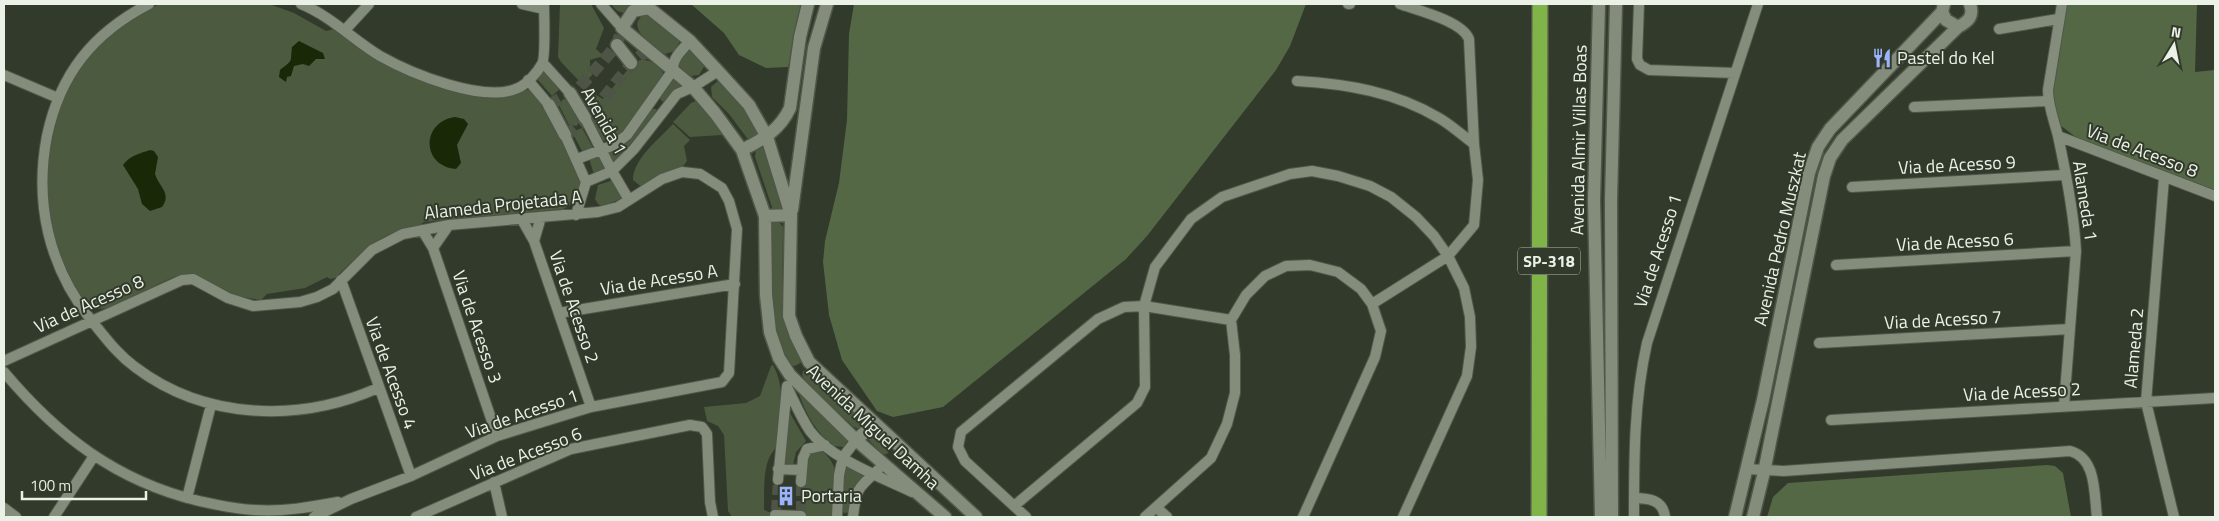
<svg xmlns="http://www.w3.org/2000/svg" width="2219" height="521" font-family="'Titillium Web',sans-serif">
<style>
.green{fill:#4c5a3f}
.forest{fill:#556845}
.water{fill:#192807}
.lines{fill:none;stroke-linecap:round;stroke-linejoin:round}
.street-tunnel{stroke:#4e5547;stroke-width:10;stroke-dasharray:10 5;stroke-linecap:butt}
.secondary-tunnel{stroke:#4e5547;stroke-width:12;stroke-dasharray:12 6;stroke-linecap:butt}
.street-casing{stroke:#50574a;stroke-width:12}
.secondary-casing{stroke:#50574a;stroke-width:15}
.highway-casing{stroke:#50574a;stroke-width:18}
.street{stroke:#848d7c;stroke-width:10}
.secondary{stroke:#848d7c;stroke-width:12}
.highway{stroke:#80b348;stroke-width:15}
.labels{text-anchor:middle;stroke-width:4;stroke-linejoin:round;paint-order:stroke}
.shield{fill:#323a2b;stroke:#b4baaf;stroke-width:1}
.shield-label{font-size:16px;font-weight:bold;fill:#ebf1e7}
.poi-label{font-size:18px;fill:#ebf1e7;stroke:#323a2b;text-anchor:start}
.street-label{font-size:18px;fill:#ebf1e7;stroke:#323a2b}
</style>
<rect width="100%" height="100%" fill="#323a2b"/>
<path class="green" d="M 160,4 L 269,4 L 294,13 L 326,31 L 334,29 L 380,61 L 435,85 L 530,90 L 539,95 L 583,175 L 576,202 L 563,209 L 424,222 C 412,232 397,230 384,237 C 365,247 350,264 335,278 L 330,279 L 327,277 L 305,288 L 267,294 L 261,300 L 237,296 L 194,274 C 163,269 112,325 84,304 C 71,280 58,258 52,231 C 30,138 71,41 160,4 Z
M 560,4 L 591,4 L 604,28 L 596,49 L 606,58 L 605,60 L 600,57 L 590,60 L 590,71 L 593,74 L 583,85 L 561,62 L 558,57 Z
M 611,4 L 631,4 L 626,12 C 619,14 615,9 611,4 Z
M 645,14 L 649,14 L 680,41 L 675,51 L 665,54 C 654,46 623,27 645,14 Z
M 688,50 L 691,50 L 705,65 L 699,75 L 691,76 L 678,66 L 681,52 Z
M 640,60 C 652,59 660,66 665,77 L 621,137 L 609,142 L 603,140 L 592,120 L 595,109 L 591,108 L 586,95 L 594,94 L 603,99 L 631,66 Z
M 542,72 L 545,72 L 561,88 L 552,96 L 537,79 Z
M 675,76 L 683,86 L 663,102 L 659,98 Z
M 718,81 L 726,82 L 760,132 L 751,139 L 747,138 L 729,114 L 712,97 L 711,87 Z
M 563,99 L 568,100 L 579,120 L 577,126 L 569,125 L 559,105 Z
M 699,100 C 731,105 718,123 741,136 L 736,140 L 722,135 L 690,137 L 673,122 L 691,103 Z
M 651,109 L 656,109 L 660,114 L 614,164 L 608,152 Z
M 673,124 L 690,140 L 684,146 L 687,161 L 681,169 L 644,189 L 633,180 C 633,159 659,139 673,124 Z
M 582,128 L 592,146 L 591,151 L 582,151 L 572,132 Z
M 763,147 L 766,148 L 785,210 L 774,213 L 755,157 L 756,150 Z
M 599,156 L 605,170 L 594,175 L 589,158 Z
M 613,180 L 621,193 L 621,199 L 602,206 L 598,204 L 595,199 L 598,185 Z
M 778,221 L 783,227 L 782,310 L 784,321 L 802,362 L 795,366 L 791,365 C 766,322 771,272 770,224 L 771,222 Z
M 773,365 C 787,390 780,419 778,446 C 761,460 765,489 764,510 L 774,514 L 773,517 L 732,517 L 728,511 L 724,435 L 718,426 L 707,421 L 704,407 L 746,403 L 760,396 L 771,366 Z
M 808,370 L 865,421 L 863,426 L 859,429 L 854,427 L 805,383 L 802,374 L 803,371 Z
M 801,392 L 849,437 L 844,447 L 834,446 C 816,433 806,414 799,394 Z
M 787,413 L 790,413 L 806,441 L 796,452 L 793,465 L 782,463 Z
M 877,431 L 892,446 L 887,454 L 882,454 L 868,439 L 869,433 Z
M 821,450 C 844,468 836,492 835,517 L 802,517 L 804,465 L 807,453 Z
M 846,467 L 863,473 L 864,476 L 851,511 L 845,513 L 842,512 L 843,469 Z"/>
<path class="forest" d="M 691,4 L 805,4 L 788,67 L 766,68 L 739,55 L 724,33 Z
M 854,4 L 1306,4 L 1290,46 L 1276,70 L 1147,236 L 1126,259 L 943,407 L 893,417 L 877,411 L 842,360 L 829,315 L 823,262 L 825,241 L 839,183 L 847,120 L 849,34 Z
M 2065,4 L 2197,4 L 2195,72 L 2215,70 L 2215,190 L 2077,138 L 2056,122 L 2051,88 Z
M 2047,465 L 2055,466 L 2063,473 L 2071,517 L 1767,517 L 1773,497 L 1788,483 Z"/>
<path class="water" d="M 299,41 L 323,53 L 325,59 L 316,59 L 309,66 L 303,64 L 294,66 L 291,76 L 287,77 L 286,82 L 279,77 L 280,70 C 294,59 290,63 292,47 Z
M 455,117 L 464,119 L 468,124 L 457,145 L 461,163 L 456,169 C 421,166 421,122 455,117 Z
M 150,150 L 154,151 L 158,157 L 155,174 C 159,187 172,193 162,207 L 150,211 L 142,204 L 138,189 L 123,165 C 129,156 141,153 150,150 Z"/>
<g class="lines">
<path class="street-tunnel" d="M 776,510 L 778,480
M 801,511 L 801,482"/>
<path class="secondary-tunnel" d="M 549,105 L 580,87 L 617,45 L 622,28
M 565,135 C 594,120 616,75 644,53 L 652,53"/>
<defs>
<path id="street" d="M 149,4 C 93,33 60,74 47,136 C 34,203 49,267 91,320 C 105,337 117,354 135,367 C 205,420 299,423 378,388
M 301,4 C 331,16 353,40 380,56 C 410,73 484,104 518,88 C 527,84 537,73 542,64 C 546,57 544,14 544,4
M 522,4 L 544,9
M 601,4 L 622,28
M 1348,4 L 1350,4
M 1639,4 L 1637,59 L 1640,65 L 1649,70 L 1735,73
M 2062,4 L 2048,90 C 2048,106 2054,120 2058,136 C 2066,173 2074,213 2076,251 L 2064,406
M 1999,29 L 2058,19
M 345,30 L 369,4
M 543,63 L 570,93
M 4,75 L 58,98
M 528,80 L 549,105
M 1297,81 C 1348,84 1395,92 1439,118 C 1451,125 1462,135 1474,144
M 1914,107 L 2048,101
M 585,118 L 612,171 L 629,200
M 565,135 L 586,182 L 576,215
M 2058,136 L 2215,196
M 577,159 L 614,145 L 627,135 L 673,70 C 672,58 683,49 690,41
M 2164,178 L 2146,402 L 2174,517
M 586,182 L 612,171 L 634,149 L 677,94 L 693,87 L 718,71
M 1852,187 L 2064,175
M 521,218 L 534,241 L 591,407
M 422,230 L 433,248 L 497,436
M 534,241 L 541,217
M 433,248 L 449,225
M 1836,265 L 2076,251
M 341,280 L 411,476
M 1372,304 L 1448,256 L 1474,225 L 1478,180 L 1474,144 L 1469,39 C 1462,21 1417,10 1400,4
M 559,313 L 735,284
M 1819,343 L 2070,329
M 4,361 L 182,280 L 193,279 L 228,298 L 253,306 L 300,302 L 317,297 L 333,289 L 372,250 L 403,234 L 449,225 L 598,212 L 618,207 L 662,179 L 682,172 L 700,174 L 722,188 L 729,201 L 737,229 L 729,373 L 722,382 L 591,407 L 497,436 L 411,476 L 351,499 L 314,517
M 4,372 C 58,436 116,481 199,501 C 217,505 236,509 255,510 C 283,512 311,507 338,502
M 787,387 C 794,401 801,418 810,431 C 831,459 881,477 912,492
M 1831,420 L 2215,398
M 778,469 L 802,470
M 1746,469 L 1784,471 L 2070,451 C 2097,458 2094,495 2097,517
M 778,480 L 787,386
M 494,482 L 502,517
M 801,482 L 803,458 L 807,449 L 825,445
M 187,498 L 211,405
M 1634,498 C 1649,498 1663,500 1665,517
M 1014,506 L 1137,403 L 1145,387 L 1144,306 L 1155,267 L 1191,219 L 1222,197 L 1290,174 L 1312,171 L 1338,176 L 1370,186 L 1391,197 L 1416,217 L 1434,236 L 1448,256 L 1464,288 L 1470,317 L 1471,347 L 1467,376 L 1403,517
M 1156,507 L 1167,517
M 4,508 L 16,517
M 775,515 L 801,516
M 54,517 L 94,456
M 416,517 L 571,449 L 690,425 L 702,427 L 707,434 L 710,502 L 713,517
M 837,517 L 839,475 L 843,457 L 856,440
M 853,517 C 856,489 857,489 878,470
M 1026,517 L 965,461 L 958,447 L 961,432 L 1098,319 L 1124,307 L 1144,306 L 1231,320
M 1145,517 L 1211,458 L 1227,424 L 1235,393 L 1235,355 L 1231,320 L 1246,295 L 1265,276 L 1286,266 L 1310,265 L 1338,272 L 1361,289 L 1372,304 L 1381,331 L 1375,357 L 1303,517
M 1634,517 C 1634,458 1634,401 1647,343 L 1758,4"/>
<path id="secondary" d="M 1599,4 L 1594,200 L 1601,517
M 1944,4 L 1942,12 L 1946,20 L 1958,27
M 617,45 L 631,63
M 570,93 L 585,118
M 549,105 L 565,135
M 742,150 C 762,140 780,130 790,108 L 800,37 L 808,4
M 792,210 L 814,48 L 827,4
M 765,216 L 791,215
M 856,440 L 874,424
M 945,517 L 856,440 L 790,375 L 779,358 L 770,332 L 766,295 L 765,216 L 742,150 L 715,113 L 693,87 L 622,28 L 633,11 L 649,8 L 690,41 L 718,71 L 749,105 L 767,137 L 791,215 L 789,316 L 796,336 L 809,362 L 976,517
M 1612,517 L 1611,200 L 1616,4
M 1735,517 L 1763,400 L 1809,173 L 1818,147 L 1830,129 L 1942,12
M 1753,517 L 1764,472 L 1824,176 L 1830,158 L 1842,140 L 1958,27 C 1969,21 1974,16 1970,4"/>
<path id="highway" d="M 1539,517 L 1540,4"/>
</defs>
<use href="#street" class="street-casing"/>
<use href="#secondary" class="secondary-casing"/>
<use href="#highway" class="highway-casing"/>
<use href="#street" class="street"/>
<use href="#secondary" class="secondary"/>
<use href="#highway" class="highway"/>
</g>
<defs>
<symbol id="restaurant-bare" viewBox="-9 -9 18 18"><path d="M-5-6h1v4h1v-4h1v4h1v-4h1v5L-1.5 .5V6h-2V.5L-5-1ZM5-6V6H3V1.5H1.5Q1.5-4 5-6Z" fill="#9bb4fd" stroke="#323a2b" stroke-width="2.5" paint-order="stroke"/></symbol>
<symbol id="building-bare" viewBox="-9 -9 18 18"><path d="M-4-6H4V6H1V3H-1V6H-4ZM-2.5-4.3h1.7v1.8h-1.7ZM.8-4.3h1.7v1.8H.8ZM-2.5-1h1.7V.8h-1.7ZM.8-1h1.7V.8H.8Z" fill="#9bb4fd" stroke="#323a2b" stroke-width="2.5" paint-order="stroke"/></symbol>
</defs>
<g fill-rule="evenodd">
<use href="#restaurant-bare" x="1868" y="44" width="28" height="28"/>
<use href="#building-bare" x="772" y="482" width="28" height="28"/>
</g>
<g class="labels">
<rect class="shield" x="1518" y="247.5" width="62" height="27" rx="4"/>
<g class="shield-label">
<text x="1549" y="267">SP-318</text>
</g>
<g class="poi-label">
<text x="1897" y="64">Pastel do Kel</text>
<text x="801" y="502">Portaria</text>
</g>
<g class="street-label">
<text transform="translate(604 121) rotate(61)" y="6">Avenida 1</text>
<text transform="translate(1579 140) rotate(-89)" y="6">Avenida Almir Villas Boas</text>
<text transform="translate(2142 151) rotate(21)" y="6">Via de Acesso 8</text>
<text transform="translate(1957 165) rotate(-3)" y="6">Via de Acesso 9</text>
<text transform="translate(2085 201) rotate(81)" y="6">Alameda 1</text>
<text transform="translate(503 205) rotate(-6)" y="6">Alameda Projetada A</text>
<text transform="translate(1780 239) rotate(-77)" y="6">Avenida Pedro Muszkat</text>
<text transform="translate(1955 242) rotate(-3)" y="6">Via de Acesso 6</text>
<text transform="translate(1658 251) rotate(-72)" y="6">Via de Acesso 1</text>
<text transform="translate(659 280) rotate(-9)" y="6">Via de Acesso A</text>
<text transform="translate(89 304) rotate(-24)" y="6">Via de Acesso 8</text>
<text transform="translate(574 307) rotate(71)" y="6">Via de Acesso 2</text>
<text transform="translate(1943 320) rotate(-3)" y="6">Via de Acesso 7</text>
<text transform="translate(477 327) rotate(71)" y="6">Via de Acesso 3</text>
<text transform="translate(2134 348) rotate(-85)" y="6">Alameda 2</text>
<text transform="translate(391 373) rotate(70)" y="6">Via de Acesso 4</text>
<text transform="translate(2022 392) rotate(-3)" y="6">Via de Acesso 2</text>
<text transform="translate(522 414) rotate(-19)" y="6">Via de Acesso 1</text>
<text transform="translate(873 427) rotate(43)" y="6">Avenida Miguel Damha</text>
<text transform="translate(526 454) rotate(-21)" y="6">Via de Acesso 6</text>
</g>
</g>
<rect width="2219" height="521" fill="none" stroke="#ebf1e7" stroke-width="10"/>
<g transform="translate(2174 45) rotate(10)" stroke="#323a2b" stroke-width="4" paint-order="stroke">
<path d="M0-4L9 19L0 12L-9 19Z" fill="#ebf1e7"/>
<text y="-8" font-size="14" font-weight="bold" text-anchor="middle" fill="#ebf1e7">N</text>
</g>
<path d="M22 491v8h124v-8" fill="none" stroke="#ebf1e7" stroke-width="2.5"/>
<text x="30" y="491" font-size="15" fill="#ebf1e7" stroke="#323a2b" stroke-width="4" paint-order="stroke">100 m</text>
</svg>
